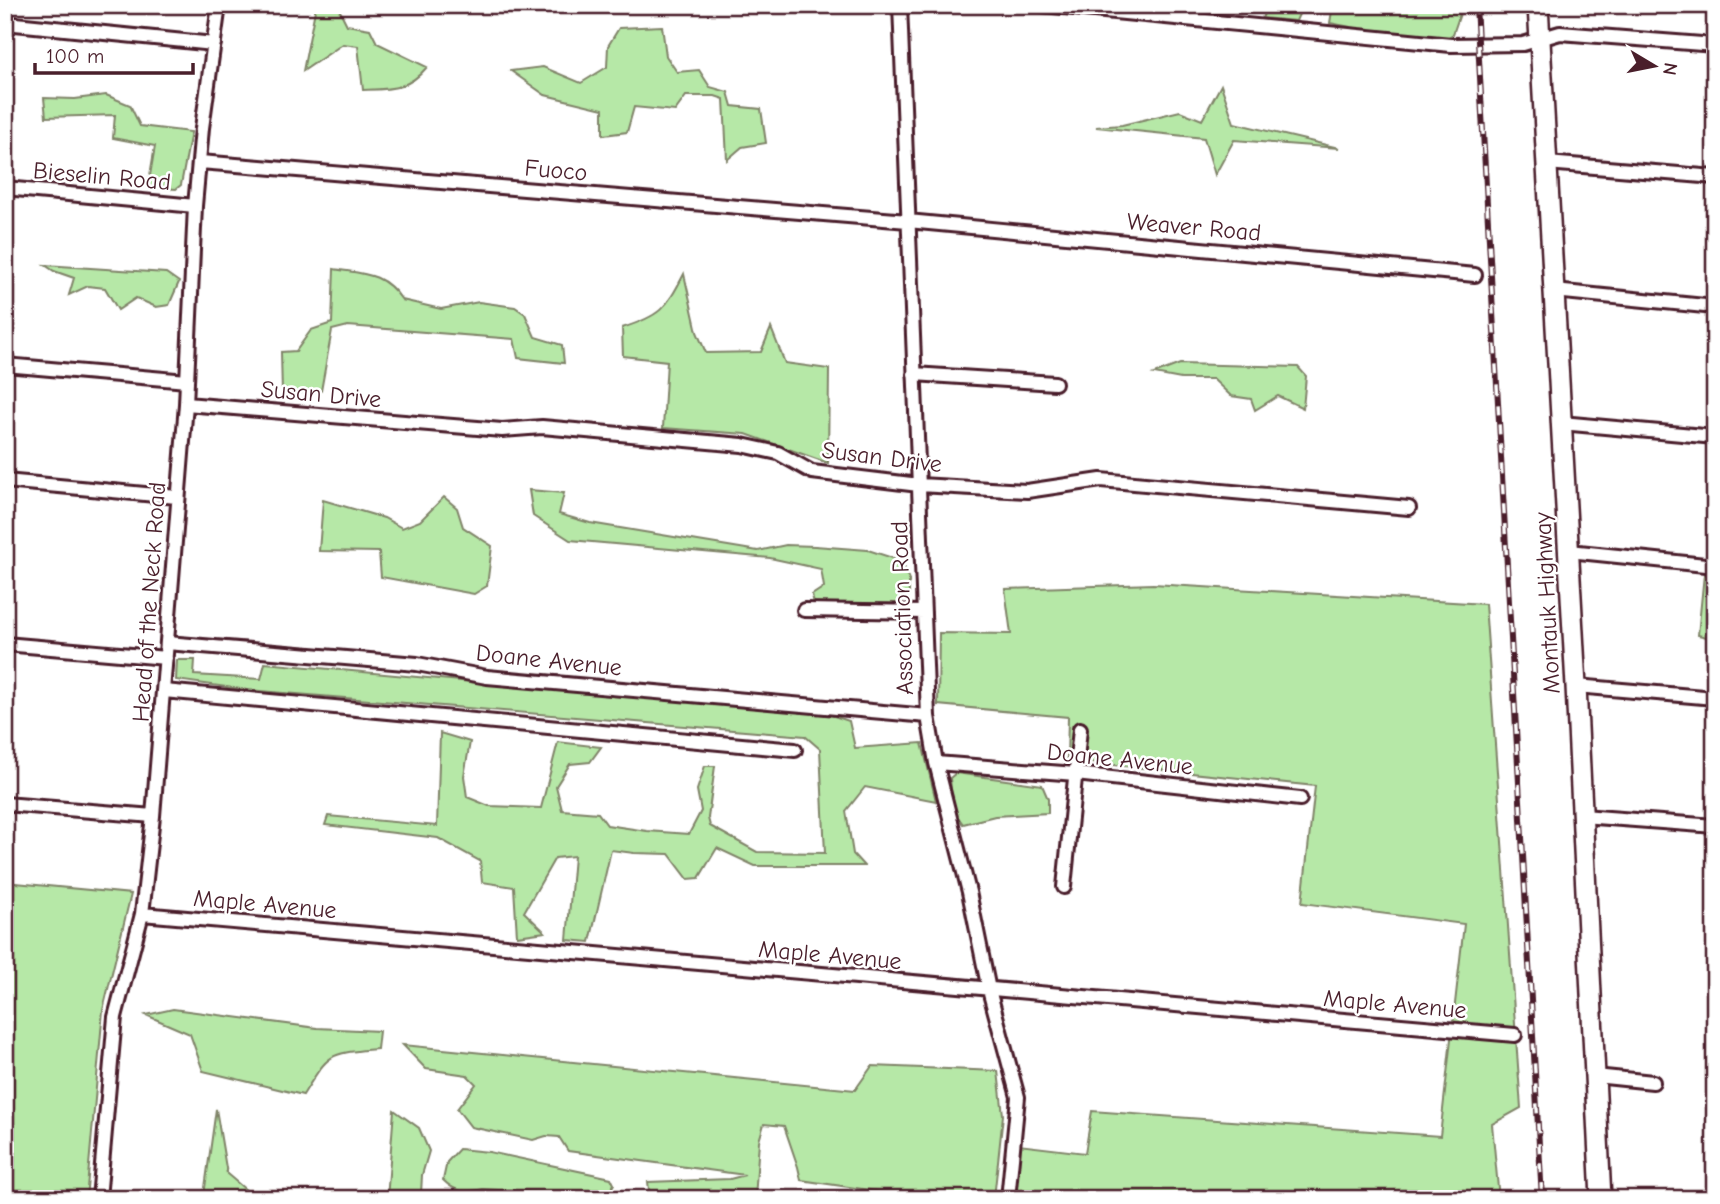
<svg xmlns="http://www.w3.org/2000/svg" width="1720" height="1204" font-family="'Comic Neue',sans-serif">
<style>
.green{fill:#b6e8a7;stroke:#808469;stroke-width:2}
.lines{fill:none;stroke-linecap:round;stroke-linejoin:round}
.minor-casing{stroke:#4a1f2b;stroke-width:18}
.primary-casing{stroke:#4a1f2b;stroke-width:24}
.minor{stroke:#fff;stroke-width:12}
.primary{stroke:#fff;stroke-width:19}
.rail-casing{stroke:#4a1f2b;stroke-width:6}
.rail{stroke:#fff;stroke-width:3.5;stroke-dasharray:10;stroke-linecap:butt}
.labels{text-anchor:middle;stroke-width:5;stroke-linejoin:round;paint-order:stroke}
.street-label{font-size:24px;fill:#4a1f2b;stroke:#fff}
</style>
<rect width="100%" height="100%" fill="#fff"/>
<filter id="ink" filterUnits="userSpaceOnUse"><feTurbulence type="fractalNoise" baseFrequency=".0143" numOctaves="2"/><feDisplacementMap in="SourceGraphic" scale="14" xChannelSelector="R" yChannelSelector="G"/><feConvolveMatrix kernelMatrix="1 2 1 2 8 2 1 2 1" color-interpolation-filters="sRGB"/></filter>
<g filter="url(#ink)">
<path class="green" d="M 316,5 L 337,5 L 347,25 L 370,29 L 377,43 L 427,67 C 408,90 391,89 363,90 L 358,46 L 343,44 L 303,71 Z
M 1268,5 L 1303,5 L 1296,21 L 1262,18 Z
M 1333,5 L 1463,5 L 1453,34 L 1438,44 L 1330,23 Z
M 662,26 L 666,56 L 677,72 L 699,70 L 710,87 L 728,92 L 732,106 L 761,109 L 766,143 L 742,147 L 727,160 L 724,99 L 715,96 L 686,96 L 675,111 L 634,107 L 627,132 L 603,135 L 603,109 L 545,95 L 511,71 L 543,67 L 581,83 L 607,67 L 608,46 L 619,28 Z
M 1221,85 L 1234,123 L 1339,148 L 1234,140 L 1215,175 L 1204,138 L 1096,127 L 1122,125 L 1180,111 L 1202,120 Z
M 106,95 L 130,105 L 140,126 L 191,132 L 181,185 L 176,189 L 148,187 L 155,146 L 113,138 L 115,115 L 46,117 L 44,98 L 75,99 Z
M 45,265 L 166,273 L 179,282 L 169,305 L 156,307 L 136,298 L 118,310 L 105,288 L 88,286 L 69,295 L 74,278 L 54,271 Z
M 334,269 C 364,274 383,272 402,300 L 441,309 L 479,302 L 515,307 L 525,314 L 535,337 L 562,345 L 564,363 L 518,358 L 514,339 L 348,326 L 332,330 L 321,391 L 282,394 L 281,352 L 296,351 L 311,330 L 332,323 Z
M 684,274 L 697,332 L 706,353 L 761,352 L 771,328 L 785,363 L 829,369 L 828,463 L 746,434 L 663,428 L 667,361 L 623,356 L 622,328 C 660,316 666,309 684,274 Z
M 1180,364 L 1298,367 L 1306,376 L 1303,408 L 1278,396 L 1255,410 L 1251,399 L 1231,396 L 1213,379 L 1181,379 L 1154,374 Z
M 529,490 L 564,493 L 559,514 L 590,523 L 758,551 L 786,545 L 815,546 L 868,550 L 902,561 L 909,580 L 909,595 L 900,603 L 814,604 L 812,595 L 824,587 L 821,569 L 770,558 L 570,540 L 533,516 Z
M 444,497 L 457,508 L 463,527 L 492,546 L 487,586 L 474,594 L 381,577 L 379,552 L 319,551 L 323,500 L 384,518 L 402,528 L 420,521 Z
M 1704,574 L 1715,577 L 1715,639 L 1698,635 Z
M 1153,584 L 1485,604 L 1521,1108 L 1492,1124 L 1499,1199 L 1014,1199 L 1019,1145 L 1085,1153 L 1092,1111 L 1440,1136 L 1464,924 L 1302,903 L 1315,786 L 1067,760 L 1068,717 L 938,705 L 939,633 L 1011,634 L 1005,589 Z
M 177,660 L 195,660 L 194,675 L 261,679 L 265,663 L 831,715 L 849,721 L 855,748 L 922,743 L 936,801 L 865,787 L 846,811 L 853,854 L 864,866 L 755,866 L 717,848 L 699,878 L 688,879 L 669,854 L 634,853 L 611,850 L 590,942 L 567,940 L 574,856 L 555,858 L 524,912 L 545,932 L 517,936 L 514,887 L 482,882 L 480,861 L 438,838 L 325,825 L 328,816 L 437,826 L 440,733 L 470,742 L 464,776 L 467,797 L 489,806 L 541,808 L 558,742 L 601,747 L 590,762 L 570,764 L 556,786 L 562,810 L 598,813 L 607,825 L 647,831 L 689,834 L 701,811 L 697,790 L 705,766 L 715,766 L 708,818 L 710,826 L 757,852 L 825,853 L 820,749 L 805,736 L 248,690 L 176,680 Z
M 956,773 L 1042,785 L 1048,799 L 1048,813 L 995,816 L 963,824 L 953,810 L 950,778 Z
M 5,882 L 131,894 L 103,1010 L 86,1199 L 5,1199 Z
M 173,1009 L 317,1028 L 379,1031 L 377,1049 C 327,1054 330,1052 303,1095 L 203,1071 L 190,1034 L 146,1015 Z
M 403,1045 L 855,1090 L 872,1066 L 998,1071 L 1003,1115 L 994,1198 L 931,1199 L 801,1180 L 798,1167 L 784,1126 L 764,1124 L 759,1141 L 755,1199 L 656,1199 L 650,1197 L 648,1182 L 730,1179 L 745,1175 L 568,1151 L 559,1137 L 546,1136 L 533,1140 L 471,1127 L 457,1109 L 476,1084 L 467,1075 L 426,1069 Z
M 216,1109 L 227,1174 L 246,1190 L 238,1199 L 213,1199 L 204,1195 Z
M 394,1110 L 419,1128 L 429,1151 L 422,1175 L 421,1194 L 411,1199 L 387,1199 Z
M 459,1149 L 489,1152 L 611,1178 L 614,1184 L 610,1191 L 592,1196 L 483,1189 C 465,1193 456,1193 443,1180 L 447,1162 Z"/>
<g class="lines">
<defs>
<path id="minor" d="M 900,5 L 928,716 L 936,763 L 969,892 L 989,990 L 1018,1097 L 1008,1199
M 1043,5 L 1451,45 L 1523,44 L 1560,33 L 1715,45
M 5,23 L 214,44
M 200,162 L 908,221 L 1475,275
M 1547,163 L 1715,177
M 5,188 L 195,206
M 1554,291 L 1715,307
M 5,365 L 187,381
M 914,374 L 1055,383
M 186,404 L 502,430 L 542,427 L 742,445 L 778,453 L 812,472 L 919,485 L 1027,491 L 1101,480 L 1409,508
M 1561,423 L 1715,437
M 5,481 L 177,497
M 1569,551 L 1715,566
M 804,610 L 924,612
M 167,643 L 417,664 L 487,677 L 928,716
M 5,644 L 166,658
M 1576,686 L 1715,698
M 164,691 L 795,750
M 936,763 L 1076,774 L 1300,799
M 5,804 L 153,816
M 1582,816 L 1715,826
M 1064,887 L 1080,729
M 142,914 L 1515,1035
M 1595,1076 L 1653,1082
M 99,1199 L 115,1017 L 142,914 L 153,816 L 186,404 L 195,206 L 202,128 L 219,5"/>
<path id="primary" d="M 1538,5 L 1576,686 L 1601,1199"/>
</defs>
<use href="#minor" class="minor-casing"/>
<use href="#primary" class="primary-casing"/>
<use href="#minor" class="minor"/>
<use href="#primary" class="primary"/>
<defs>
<path id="rail" d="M 1476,5 L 1542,1199"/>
</defs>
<use href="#rail" class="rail-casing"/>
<use href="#rail" class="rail"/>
</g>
</g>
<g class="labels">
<g class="street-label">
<text transform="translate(556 170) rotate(5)" y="8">Fuoco</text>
<text transform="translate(102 176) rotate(5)" y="8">Bieselin Road</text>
<text transform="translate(1194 227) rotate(5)" y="8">Weaver Road</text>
<text transform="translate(321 394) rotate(5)" y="8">Susan Drive</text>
<text transform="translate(882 457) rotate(7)" y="8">Susan Drive</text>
<text transform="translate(149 602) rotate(-86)" y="8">Head of the Neck Road</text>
<text transform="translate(1547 603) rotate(-93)" y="8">Montauk Highway</text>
<text transform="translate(902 608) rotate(-92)" y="8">Association Road</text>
<text transform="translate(549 660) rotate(6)" y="8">Doane Avenue</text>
<text transform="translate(1120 759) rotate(6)" y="8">Doane Avenue</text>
<text transform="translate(265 904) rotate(5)" y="8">Maple Avenue</text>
<text transform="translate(830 955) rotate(5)" y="8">Maple Avenue</text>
<text transform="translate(1395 1004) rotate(5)" y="8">Maple Avenue</text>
</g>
</g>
<rect width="1720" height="1204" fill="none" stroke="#fff" stroke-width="28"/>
<rect x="14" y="14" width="1692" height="1176" fill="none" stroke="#4a1f2b" stroke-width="2.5" filter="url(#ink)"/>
<g transform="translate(1654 66) rotate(100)" stroke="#ffffff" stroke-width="5" paint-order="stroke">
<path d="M0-5L12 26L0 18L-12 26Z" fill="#4a1f2b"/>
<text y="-10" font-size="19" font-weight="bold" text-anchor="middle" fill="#4a1f2b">N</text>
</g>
<path d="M35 63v10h158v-10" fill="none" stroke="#4a1f2b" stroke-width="3.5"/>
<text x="46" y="63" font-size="21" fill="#4a1f2b" stroke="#ffffff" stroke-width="5" paint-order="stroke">100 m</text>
</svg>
